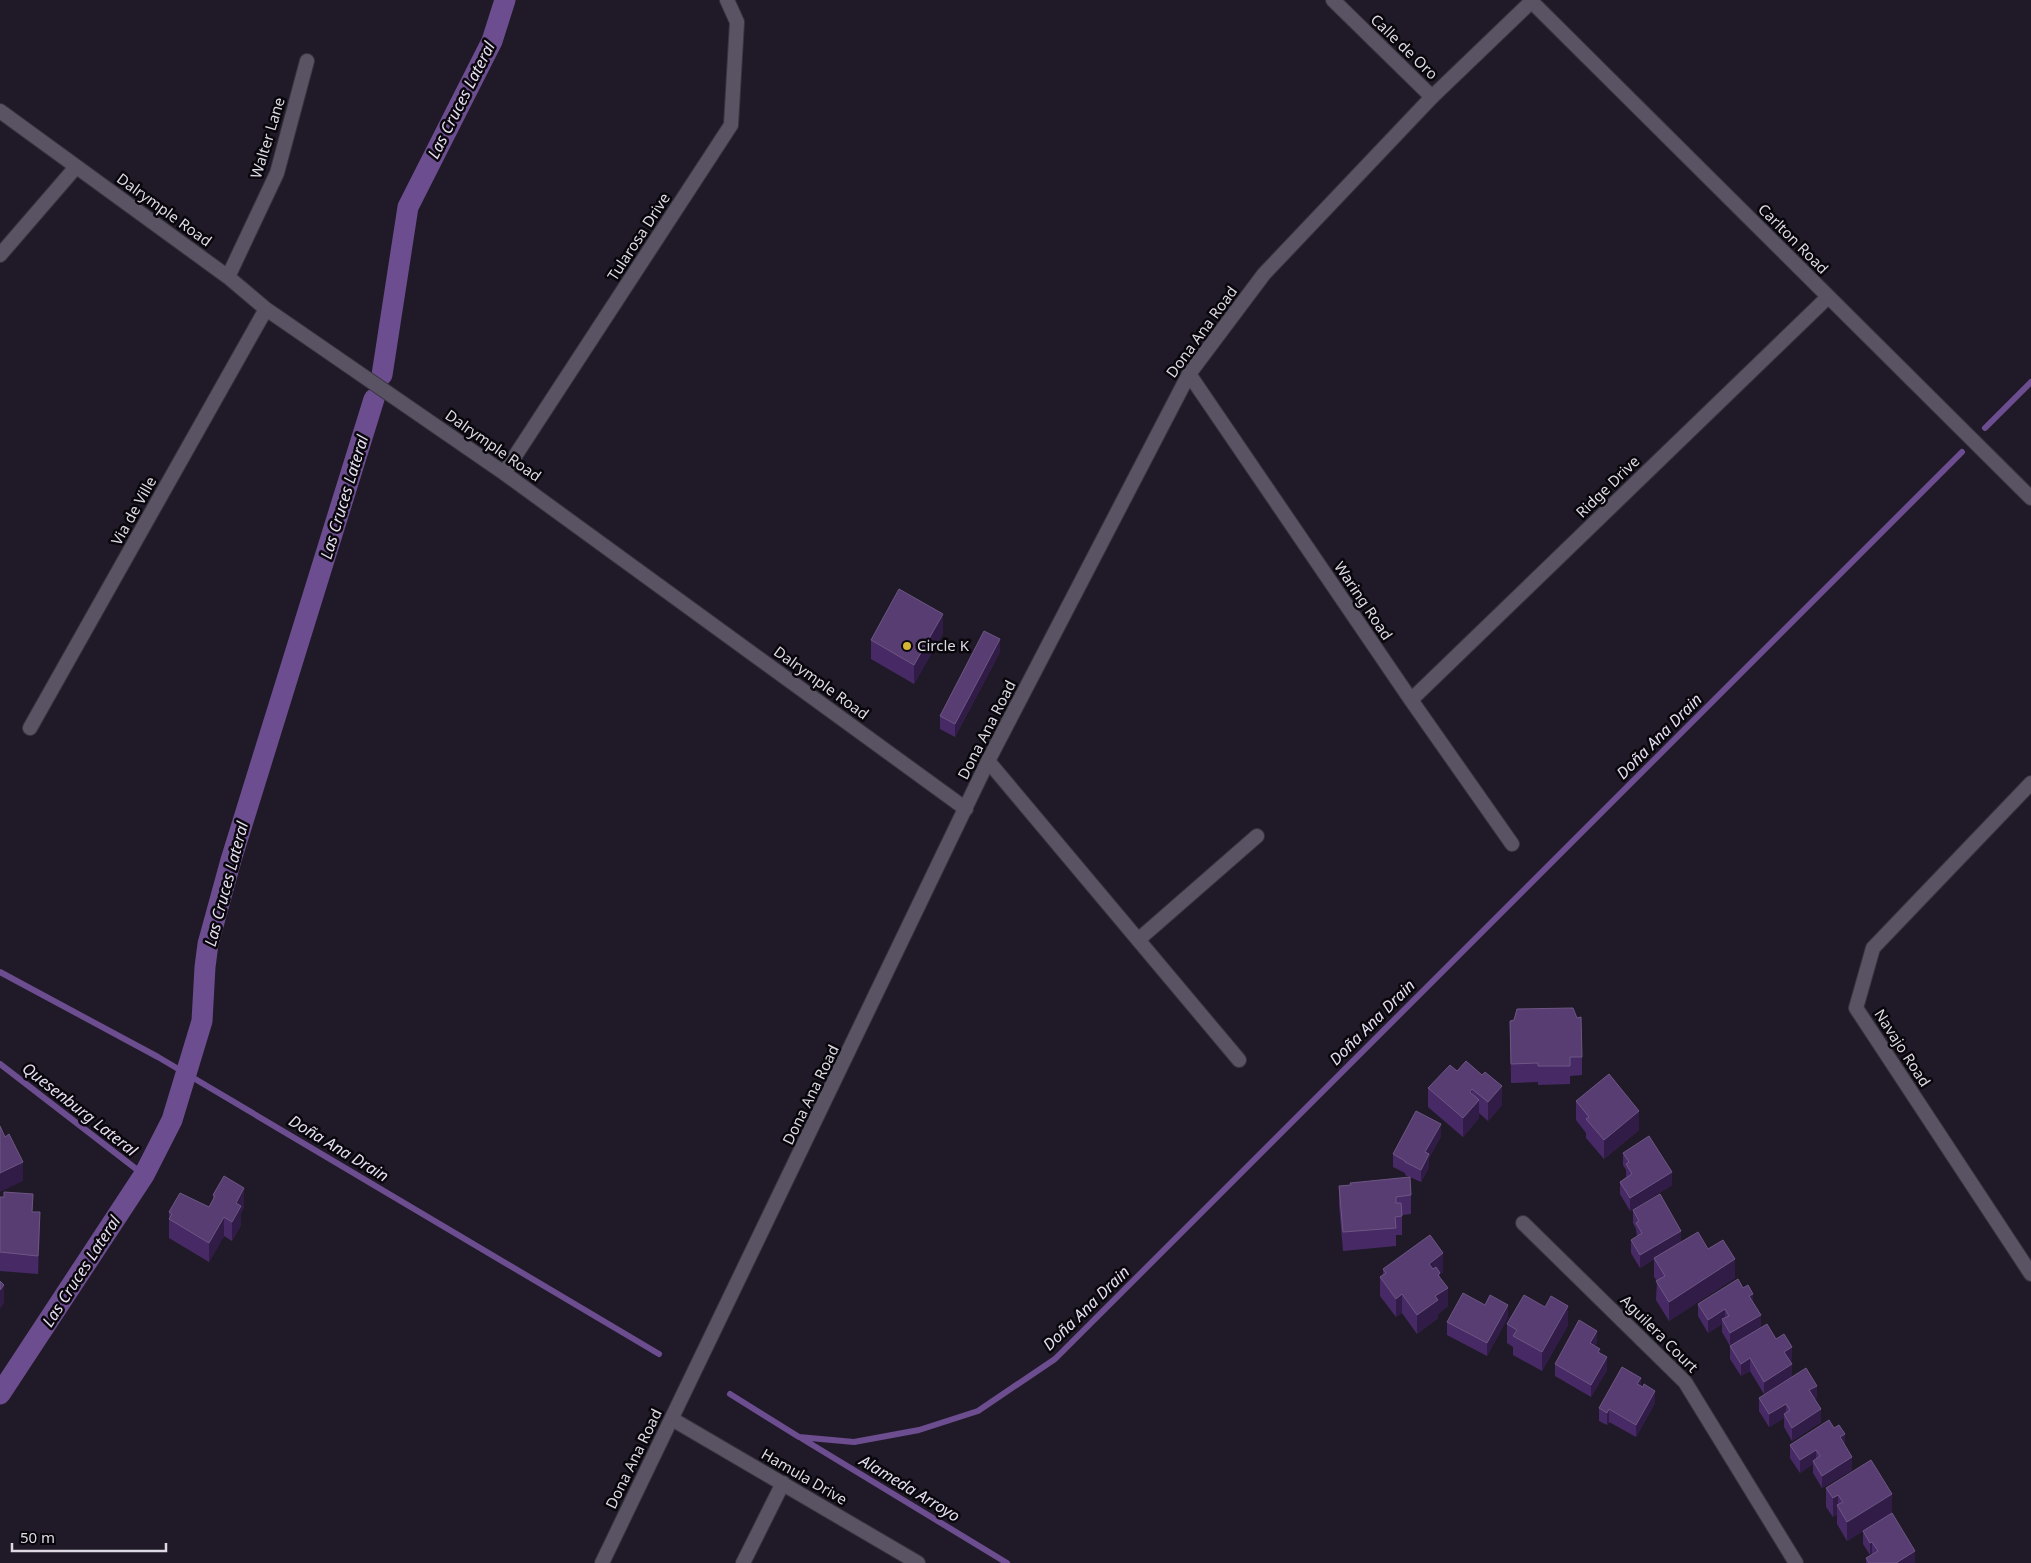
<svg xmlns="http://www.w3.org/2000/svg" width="2031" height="1563" font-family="'Noto Sans',sans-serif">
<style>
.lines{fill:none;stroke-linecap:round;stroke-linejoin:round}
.stream{stroke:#6c4d8f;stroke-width:6}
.canal{stroke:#6c4d8f;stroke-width:21}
.minor-casing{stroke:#39343f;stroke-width:16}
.tertiary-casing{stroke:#39343f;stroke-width:16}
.minor{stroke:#5a5364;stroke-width:14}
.tertiary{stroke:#5a5364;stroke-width:14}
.wall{fill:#472a65}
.shaded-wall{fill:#311c47}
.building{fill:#583d72;stroke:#6d5684}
.poi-dot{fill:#d5b534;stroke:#09060c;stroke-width:2}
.labels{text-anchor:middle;stroke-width:5;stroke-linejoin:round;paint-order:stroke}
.street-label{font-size:15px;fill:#dedae4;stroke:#09060c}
.poi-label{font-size:15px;fill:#dedae4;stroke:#09060c;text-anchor:start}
.water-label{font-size:16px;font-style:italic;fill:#e5ddf0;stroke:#09060c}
</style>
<rect width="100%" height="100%" fill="#201a28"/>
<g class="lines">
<path class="stream" d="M 1985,428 L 2031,382
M 0,972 L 158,1057 L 659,1354
M 0,1064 L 144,1175
M 730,1394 L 799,1437 L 854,1442 L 919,1430 L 978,1411 L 1055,1359 L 1962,452
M 801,1438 L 1007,1563"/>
<path class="canal" d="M 382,375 L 408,207 L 492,41 L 505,0
M 0,1394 L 144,1175 L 172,1120 L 202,1021 L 205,967 L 208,944 L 231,860 L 374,399"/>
<defs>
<path id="minor" d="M 1333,0 L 1432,97
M 1530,0 L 2031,498
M 0,111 L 228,277 L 266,309 L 504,473 L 966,809
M 0,255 L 76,167
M 228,277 L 277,173 L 307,61
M 1189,374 L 1411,700 L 1512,844
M 504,473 L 731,125 L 737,22 L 727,0
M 1411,700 L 1828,297
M 30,728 L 266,309
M 988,761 L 1239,1060
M 2031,783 L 1873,948 L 1856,1008 L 2031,1274
M 1138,940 L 1257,836
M 1523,1223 L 1685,1382 L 1796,1563
M 672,1419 L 918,1563
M 743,1563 L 783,1483"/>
<path id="tertiary" d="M 602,1563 L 988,761 L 1189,374 L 1264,274 L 1432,97 L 1533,0"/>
</defs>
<use href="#minor" class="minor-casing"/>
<use href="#tertiary" class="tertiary-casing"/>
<use href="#minor" class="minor"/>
<use href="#tertiary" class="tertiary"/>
</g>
<path class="wall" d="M 943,633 L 914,684 L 871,659 L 871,640 Z
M 1000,652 L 955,737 L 940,729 L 940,716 Z
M 1510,1021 L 1582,1057 L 1582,1075 L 1570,1076 L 1570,1084 L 1538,1085 L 1538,1082 L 1511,1083 Z
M 1457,1071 L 1502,1105 L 1488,1121 L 1479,1113 L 1479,1118 L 1463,1137 L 1428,1107 L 1428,1088 Z
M 1576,1101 L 1639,1130 L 1604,1159 L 1586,1138 L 1586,1133 L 1576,1120 Z
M 1441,1136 L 1429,1158 L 1429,1167 L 1421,1182 L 1405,1175 L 1405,1173 L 1393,1167 L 1393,1154 Z
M 1623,1153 L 1672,1185 L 1630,1211 L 1620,1194 L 1620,1182 L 1626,1177 L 1626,1170 L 1623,1165 Z
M 1350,1183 L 1411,1195 L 1411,1214 L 1402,1215 L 1402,1235 L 1396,1235 L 1396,1246 L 1343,1251 L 1339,1205 L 1339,1186 L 1350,1185 Z
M 213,1195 L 244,1207 L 241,1213 L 241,1225 L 232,1241 L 224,1236 L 209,1262 L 169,1238 L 169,1212 L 209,1207 L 213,1200 Z
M 0,1197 L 33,1212 L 40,1231 L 38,1274 L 0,1271 Z
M 1633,1210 L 1681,1242 L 1708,1249 L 1735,1278 L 1669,1321 L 1656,1300 L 1657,1281 L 1654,1277 L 1654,1259 L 1640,1268 L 1631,1253 L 1631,1240 L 1637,1237 L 1636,1229 L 1633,1223 Z
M 1383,1269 L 1443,1272 L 1440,1274 L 1440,1278 L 1448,1306 L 1438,1314 L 1438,1318 L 1417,1334 L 1402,1313 L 1396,1317 L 1380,1296 L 1380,1277 L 1383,1274 Z
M 1753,1302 L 1761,1327 L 1730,1346 L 1722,1332 L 1722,1324 L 1708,1333 L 1698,1316 L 1698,1304 Z
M 1508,1317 L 1487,1356 L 1447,1335 L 1447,1322 Z
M 1507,1324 L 1568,1325 L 1542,1371 L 1513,1355 L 1513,1347 L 1507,1343 Z
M 1597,1343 L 1595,1346 L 1600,1353 L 1607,1370 L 1591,1397 L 1555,1376 L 1555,1364 Z
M 1730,1346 L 1792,1360 L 1790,1361 L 1792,1377 L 1764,1394 L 1750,1371 L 1741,1376 L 1730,1359 Z
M 1641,1386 L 1643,1387 L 1655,1403 L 1636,1437 L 1609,1422 L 1607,1425 L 1599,1421 L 1599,1408 Z
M 1759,1398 L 1817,1398 L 1815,1399 L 1821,1422 L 1792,1441 L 1784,1427 L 1784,1418 L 1769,1427 L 1759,1411 Z
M 1790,1445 L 1845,1445 L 1852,1470 L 1822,1488 L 1813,1473 L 1813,1464 L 1800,1473 L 1790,1458 Z
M 1826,1488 L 1892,1513 L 1915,1563 L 1866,1563 L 1866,1558 L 1872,1555 L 1872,1554 L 1870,1555 L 1863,1544 L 1863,1531 L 1847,1541 L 1837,1524 L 1837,1514 L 1833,1517 L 1826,1507 Z"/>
<path class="shaded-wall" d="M 943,614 L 943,633 L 914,684 L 914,665 Z
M 1000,639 L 1000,652 L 955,737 L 955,724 Z
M 1502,1086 L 1502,1105 L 1488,1121 L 1488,1102 Z
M 1472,1089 L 1472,1107 L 1479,1100 L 1479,1118 L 1463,1137 L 1463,1118 L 1470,1092 Z
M 1639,1111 L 1639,1130 L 1604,1159 L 1604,1140 Z
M 1441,1124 L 1441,1136 L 1429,1158 L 1429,1167 L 1421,1182 L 1421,1170 L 1425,1152 Z
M 23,1162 L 23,1181 L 0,1192 L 0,1173 Z
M 1672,1172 L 1672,1185 L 1630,1211 L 1630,1198 Z
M 244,1188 L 244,1207 L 241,1213 L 241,1225 L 232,1241 L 232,1222 L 236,1203 Z
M 40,1212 L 40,1231 L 38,1274 L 38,1256 Z
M 224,1217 L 224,1236 L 209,1262 L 209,1243 Z
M 1681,1231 L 1681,1243 L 1640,1268 L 1640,1255 Z
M 1443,1253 L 1443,1272 L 1440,1274 L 1440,1291 L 1429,1264 Z
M 1735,1259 L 1735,1278 L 1669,1321 L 1669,1302 Z
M 4,1285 L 4,1303 L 0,1309 L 0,1290 Z
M 1448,1288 L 1448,1306 L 1438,1314 L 1438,1318 L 1417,1334 L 1417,1315 L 1435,1296 Z
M 1402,1294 L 1402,1313 L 1396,1317 L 1396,1299 Z
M 1753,1294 L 1753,1306 L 1749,1296 Z
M 1508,1305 L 1508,1317 L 1487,1356 L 1487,1343 Z
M 1568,1306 L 1568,1325 L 1542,1371 L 1542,1352 Z
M 1725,1309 L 1725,1322 L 1722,1319 L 1722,1324 L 1708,1333 L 1708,1320 Z
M 1761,1315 L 1761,1327 L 1730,1346 L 1730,1333 Z
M 1597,1331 L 1597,1343 L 1590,1356 L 1590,1343 Z
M 1792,1347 L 1792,1360 L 1784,1365 L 1784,1352 Z
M 1607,1357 L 1607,1370 L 1591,1397 L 1591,1385 Z
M 1750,1358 L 1750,1371 L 1741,1376 L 1741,1364 Z
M 1792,1364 L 1792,1377 L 1764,1394 L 1764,1382 Z
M 1641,1378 L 1641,1390 L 1637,1384 Z
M 1817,1386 L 1817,1398 L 1809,1403 L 1809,1390 Z
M 1655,1391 L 1655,1403 L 1636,1437 L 1636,1425 Z
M 1786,1404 L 1786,1416 L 1784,1414 L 1784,1418 L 1769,1427 L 1769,1414 Z
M 1609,1409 L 1609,1422 L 1607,1425 L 1607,1413 Z
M 1821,1409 L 1821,1422 L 1792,1441 L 1792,1428 Z
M 1845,1434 L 1845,1446 L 1840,1437 Z
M 1816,1450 L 1816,1462 L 1813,1461 L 1813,1464 L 1800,1473 L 1800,1460 Z
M 1852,1457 L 1852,1470 L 1822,1488 L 1822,1476 Z
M 1892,1494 L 1892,1513 L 1847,1541 L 1847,1522 Z
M 1838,1495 L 1838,1507 L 1837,1505 L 1837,1514 L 1833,1517 L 1833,1498 Z
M 1872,1542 L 1872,1554 L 1870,1555 L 1870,1543 Z
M 1915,1551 L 1915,1563 L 1896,1563 Z"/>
<path class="building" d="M 899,589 L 943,614 L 914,665 L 871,640 Z
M 984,631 L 1000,639 L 955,724 L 940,716 Z
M 1573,1008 L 1577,1018 L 1581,1017 L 1582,1057 L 1570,1057 L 1570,1066 L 1538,1066 L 1538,1063 L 1511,1064 L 1510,1021 L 1514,1020 L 1517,1009 Z
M 1466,1061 L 1482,1075 L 1485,1072 L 1502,1086 L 1488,1102 L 1472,1089 L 1470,1092 L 1479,1100 L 1463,1118 L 1428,1088 L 1450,1065 L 1457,1071 Z
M 1609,1074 L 1639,1111 L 1604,1140 L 1586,1119 L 1589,1117 L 1576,1101 Z
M 1416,1111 L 1441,1124 L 1425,1152 L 1429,1154 L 1421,1170 L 1405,1162 L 1405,1161 L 1393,1154 Z
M 0,1126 L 5,1137 L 9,1134 L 23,1162 L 0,1173 Z
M 1649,1136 L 1672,1172 L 1630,1198 L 1620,1182 L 1632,1174 L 1626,1164 L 1629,1162 L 1623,1153 Z
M 224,1176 L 244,1188 L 236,1203 L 241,1206 L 232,1222 L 224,1217 L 209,1243 L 169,1219 L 172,1214 L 169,1212 L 180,1193 L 209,1207 L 215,1196 L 213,1195 Z
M 1410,1177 L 1411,1195 L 1396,1197 L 1396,1203 L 1401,1203 L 1402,1216 L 1395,1217 L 1396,1228 L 1343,1232 L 1339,1186 L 1351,1185 L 1350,1183 Z
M 4,1192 L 33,1194 L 32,1212 L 40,1212 L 38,1256 L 0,1252 L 0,1197 L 4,1197 Z
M 1660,1194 L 1681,1231 L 1640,1255 L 1631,1240 L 1642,1233 L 1636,1223 L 1639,1221 L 1633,1210 Z
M 1698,1232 L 1708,1249 L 1723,1240 L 1735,1259 L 1669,1302 L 1656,1281 L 1665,1276 L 1654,1258 Z
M 1430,1235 L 1443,1253 L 1429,1264 L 1433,1269 L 1436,1267 L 1440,1273 L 1438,1275 L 1448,1288 L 1435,1296 L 1438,1300 L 1417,1315 L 1402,1294 L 1396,1299 L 1380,1277 L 1386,1273 L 1383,1269 Z
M 1738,1279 L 1743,1288 L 1748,1285 L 1753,1294 L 1749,1296 L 1761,1315 L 1730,1333 L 1722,1319 L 1729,1316 L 1725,1309 L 1708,1320 L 1698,1304 Z
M 0,1281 L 4,1285 L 0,1290 Z
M 1463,1293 L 1485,1305 L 1490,1295 L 1508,1305 L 1487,1343 L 1447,1322 Z
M 1524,1295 L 1545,1307 L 1551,1296 L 1568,1306 L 1542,1352 L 1513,1336 L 1517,1330 L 1507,1324 Z
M 1579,1320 L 1597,1331 L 1590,1343 L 1600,1349 L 1598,1352 L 1607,1357 L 1591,1385 L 1555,1364 Z
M 1767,1324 L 1776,1339 L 1784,1334 L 1792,1347 L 1784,1352 L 1792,1364 L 1764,1382 L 1750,1358 L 1741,1364 L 1730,1346 Z
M 1622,1367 L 1641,1378 L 1637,1384 L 1643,1387 L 1644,1384 L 1655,1391 L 1636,1425 L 1609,1409 L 1607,1413 L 1599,1408 Z
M 1806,1368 L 1817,1386 L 1809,1390 L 1821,1409 L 1792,1428 L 1784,1414 L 1790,1410 L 1786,1404 L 1769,1414 L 1759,1398 Z
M 1829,1420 L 1834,1428 L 1839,1425 L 1845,1434 L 1840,1437 L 1852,1457 L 1822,1476 L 1813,1461 L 1820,1456 L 1816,1450 L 1800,1460 L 1790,1445 Z
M 1871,1460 L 1892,1494 L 1847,1522 L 1837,1505 L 1843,1502 L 1838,1495 L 1833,1498 L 1826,1488 Z
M 1892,1513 L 1915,1551 L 1896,1563 L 1869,1563 L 1866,1558 L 1878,1551 L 1872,1542 L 1870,1543 L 1863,1531 Z"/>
<circle class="poi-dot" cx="907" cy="646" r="5"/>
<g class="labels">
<g class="street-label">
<text transform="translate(1404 47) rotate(44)" y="5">Calle de Oro</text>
<text transform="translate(268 138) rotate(-73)" y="5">Walter Lane</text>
<text transform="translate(164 210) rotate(36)" y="5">Dalrymple Road</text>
<text transform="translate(639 237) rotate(-57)" y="5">Tularosa Drive</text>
<text transform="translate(1793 239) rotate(45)" y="5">Carlton Road</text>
<text transform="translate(1202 332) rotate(-54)" y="5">Dona Ana Road</text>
<text transform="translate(493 446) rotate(35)" y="5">Dalrymple Road</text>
<text transform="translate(1608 487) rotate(-44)" y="5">Ridge Drive</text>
<text transform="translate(134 511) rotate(-61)" y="5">Via de Ville</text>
<text transform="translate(1363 601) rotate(56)" y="5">Waring Road</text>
<text transform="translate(821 683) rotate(36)" y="5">Dalrymple Road</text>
<text transform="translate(987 730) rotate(-63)" y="5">Dona Ana Road</text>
<text transform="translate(1902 1048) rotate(57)" y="5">Navajo Road</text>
<text transform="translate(811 1095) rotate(-64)" y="5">Dona Ana Road</text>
<text transform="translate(1659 1334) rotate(45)" y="5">Aguilera Court</text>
<text transform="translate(634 1459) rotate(-64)" y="5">Dona Ana Road</text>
<text transform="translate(804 1477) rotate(30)" y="5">Hamula Drive</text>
</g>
<g class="poi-label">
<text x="917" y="651">Circle K</text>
</g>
<g class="water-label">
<text transform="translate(461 100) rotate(-63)" y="6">Las Cruces Lateral</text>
<text transform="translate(344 497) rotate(-73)" y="6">Las Cruces Lateral</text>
<text transform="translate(1659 736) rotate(-45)" y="6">Doña Ana Drain</text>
<text transform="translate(226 884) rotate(-75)" y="6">Las Cruces Lateral</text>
<text transform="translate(1372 1022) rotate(-45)" y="6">Doña Ana Drain</text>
<text transform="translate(80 1109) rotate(38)" y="6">Quesenburg Lateral</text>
<text transform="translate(339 1148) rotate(31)" y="6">Doña Ana Drain</text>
<text transform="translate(81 1271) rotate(-57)" y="6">Las Cruces Lateral</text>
<text transform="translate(1086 1308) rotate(-44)" y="6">Doña Ana Drain</text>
<text transform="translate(910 1488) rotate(31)" y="6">Alameda Arroyo</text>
</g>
</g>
<path d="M12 1543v8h154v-8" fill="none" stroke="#dedae4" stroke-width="2.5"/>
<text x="20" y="1543" font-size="15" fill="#dedae4" stroke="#09060c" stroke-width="4" paint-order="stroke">50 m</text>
</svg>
